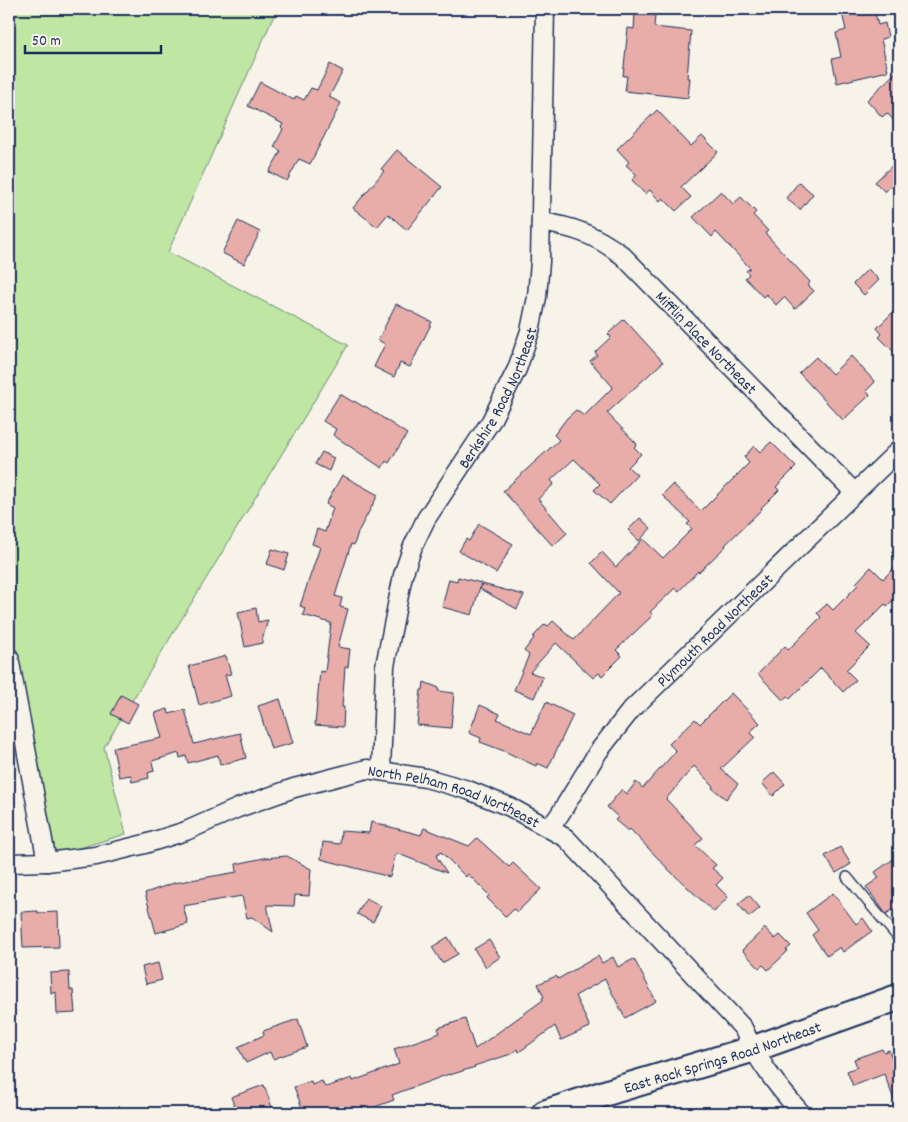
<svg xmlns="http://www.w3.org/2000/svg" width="908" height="1122" font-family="Dekko,sans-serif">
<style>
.green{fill:#bfe6a2;stroke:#6d8a80}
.building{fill:#e8ada9;stroke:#1b2f5e}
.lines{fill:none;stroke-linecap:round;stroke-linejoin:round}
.lane-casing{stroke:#1b2f5e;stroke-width:12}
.street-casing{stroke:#1b2f5e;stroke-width:21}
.secondary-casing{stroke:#1b2f5e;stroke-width:29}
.lane{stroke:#f7f3e8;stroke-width:9}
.street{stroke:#f7f3e8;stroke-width:18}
.secondary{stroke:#f7f3e8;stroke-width:25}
.labels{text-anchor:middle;stroke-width:4;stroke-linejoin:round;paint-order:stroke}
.street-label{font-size:16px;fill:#1b2f5e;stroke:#f7f3e8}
</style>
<rect width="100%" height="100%" fill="#f7f3e8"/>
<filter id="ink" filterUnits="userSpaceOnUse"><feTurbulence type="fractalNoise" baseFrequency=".02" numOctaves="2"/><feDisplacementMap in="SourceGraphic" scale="10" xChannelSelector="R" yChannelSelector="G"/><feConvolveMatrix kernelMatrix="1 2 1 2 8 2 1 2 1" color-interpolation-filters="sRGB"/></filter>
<g filter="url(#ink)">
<path class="green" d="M 9,9 L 277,9 L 168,252 L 348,345 L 104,747 L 126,834 L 49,857 L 9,618 Z"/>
<path class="building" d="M 841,9 L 874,9 L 878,25 L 885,23 L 888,37 L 881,39 L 888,71 L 837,83 L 832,59 L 841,57 L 836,33 L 846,30 Z
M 635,13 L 655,15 L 654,27 L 691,31 L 687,78 L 690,78 L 688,98 L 625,91 L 627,76 L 623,76 L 628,28 L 634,29 Z
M 330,64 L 343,71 L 329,97 L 341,103 L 310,164 L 299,159 L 287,181 L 269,172 L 281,151 L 274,147 L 283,129 L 281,127 L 283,124 L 248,106 L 260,82 L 294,100 L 296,96 L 304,100 L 311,88 L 317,90 Z
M 899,69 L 899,126 L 887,113 L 882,117 L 867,100 Z
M 657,110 L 691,146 L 702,136 L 718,152 L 681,187 L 691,197 L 676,211 L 663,198 L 660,201 L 650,190 L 645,194 L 632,180 L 637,175 L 626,165 L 629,162 L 617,149 Z
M 397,150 L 442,187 L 407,230 L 388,214 L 377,227 L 353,208 L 384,171 L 381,169 Z
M 899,159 L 899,178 L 885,192 L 875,182 Z
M 799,182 L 813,194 L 800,210 L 786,198 Z
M 721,191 L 733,204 L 741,197 L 756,212 L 753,215 L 768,231 L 765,233 L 810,282 L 808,285 L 814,291 L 795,309 L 784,297 L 776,305 L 766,294 L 763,297 L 745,278 L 749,274 L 746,271 L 750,268 L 716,232 L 712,237 L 693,217 Z
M 238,221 L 260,232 L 244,264 L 222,253 Z
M 868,269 L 879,280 L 864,295 L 853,284 Z
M 396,304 L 432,322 L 410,367 L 400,363 L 394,377 L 374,367 L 385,344 L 378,340 Z
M 899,306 L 899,357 L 879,337 L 882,334 L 877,328 Z
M 624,319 L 663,362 L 607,413 L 637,444 L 634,447 L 641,454 L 628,467 L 637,475 L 610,504 L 594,490 L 600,484 L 574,459 L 551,480 L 554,484 L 538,499 L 567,533 L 553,546 L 503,491 L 559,440 L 554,435 L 567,418 L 576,410 L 584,416 L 613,387 L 590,361 L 597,355 L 595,352 L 611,337 L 608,334 Z
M 851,356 L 875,382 L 866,391 L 870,395 L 843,420 L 799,373 L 816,357 L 832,374 Z
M 340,394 L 353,402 L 354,401 L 364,407 L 365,406 L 407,434 L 389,463 L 386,461 L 382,468 L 333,435 L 336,429 L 323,421 Z
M 771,442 L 796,467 L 776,487 L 779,490 L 761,508 L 762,509 L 725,545 L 726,546 L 699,572 L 698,571 L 679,591 L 675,588 L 650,612 L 653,615 L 616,650 L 622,656 L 602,676 L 599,673 L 593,678 L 556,643 L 530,672 L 543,677 L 534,698 L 514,690 L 529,655 L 524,651 L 534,638 L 533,637 L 545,624 L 548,626 L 553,621 L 574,640 L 619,593 L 591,563 L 602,552 L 616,567 L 643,539 L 663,558 L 692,529 L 687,524 L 690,522 L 662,495 L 673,484 L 701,511 L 749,463 L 744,457 L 754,446 L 760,452 Z
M 322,452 L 334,458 L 329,471 L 315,464 Z
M 342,475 L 378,495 L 358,532 L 354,545 L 351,544 L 335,596 L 342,598 L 340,607 L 348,609 L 338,647 L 350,649 L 348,667 L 345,667 L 342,707 L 344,707 L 343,727 L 315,725 L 320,671 L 325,672 L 331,623 L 303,615 L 305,608 L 300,606 L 320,547 L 312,544 L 317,529 L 325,532 L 333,508 L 326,504 Z
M 640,518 L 651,528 L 639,541 L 628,530 Z
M 479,524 L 513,544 L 496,573 L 459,551 L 466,539 L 469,541 Z
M 272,549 L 289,554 L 284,570 L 267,564 Z
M 899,563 L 899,594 L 887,606 L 885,604 L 856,633 L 870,646 L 846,670 L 856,680 L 843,692 L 821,668 L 790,699 L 787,696 L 783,700 L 758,674 L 785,646 L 788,650 L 821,617 L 817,613 L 827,604 L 833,610 L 858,585 L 856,583 L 871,567 L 883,579 Z
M 458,577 L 481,583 L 472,615 L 442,607 L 449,579 L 457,581 Z
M 482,584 L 524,595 L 517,609 L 480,589 Z
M 256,608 L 258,622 L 268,620 L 262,640 L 262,643 L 245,647 L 238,612 Z
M 226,656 L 231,674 L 225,675 L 231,696 L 199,705 L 189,666 Z
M 424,682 L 439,688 L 438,691 L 454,693 L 451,728 L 417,725 L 421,690 L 423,690 Z
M 731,693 L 760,723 L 750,732 L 755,737 L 721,769 L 738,784 L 726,799 L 712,788 L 713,786 L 694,766 L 666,799 L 703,838 L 695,845 L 716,865 L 712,868 L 723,878 L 716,885 L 728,897 L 714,912 L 670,871 L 630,829 L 628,831 L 615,820 L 618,817 L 607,807 L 622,789 L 627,794 L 636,782 L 643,788 L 676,751 L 669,744 L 695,719 L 700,724 Z
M 121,695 L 138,704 L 128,723 L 111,714 Z
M 280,699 L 293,743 L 271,749 L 258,706 Z
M 546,702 L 573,715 L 548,768 L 537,763 L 536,766 L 504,751 L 480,742 L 481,738 L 469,733 L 480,705 L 500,714 L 497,719 L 531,734 Z
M 168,709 L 169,714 L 185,710 L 194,744 L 240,733 L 246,758 L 220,765 L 218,755 L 188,763 L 186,756 L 180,758 L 179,753 L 152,761 L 154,771 L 148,773 L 149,778 L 132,782 L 131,775 L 119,777 L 113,748 L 162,738 L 155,713 Z
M 774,772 L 785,784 L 773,796 L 762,783 Z
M 371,822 L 421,835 L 424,828 L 469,846 L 477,838 L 509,867 L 513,863 L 541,889 L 517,912 L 514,909 L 506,917 L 487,898 L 489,895 L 468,874 L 466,877 L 441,852 L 436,856 L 447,873 L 396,853 L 390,877 L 321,859 L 323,842 L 340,844 L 341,831 L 369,833 Z
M 840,847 L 851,864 L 836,873 L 825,856 Z
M 899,855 L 899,906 L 886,914 L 866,887 L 879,878 L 875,872 Z
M 287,856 L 311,869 L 309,896 L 295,895 L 294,906 L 267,905 L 273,932 L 252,917 L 247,918 L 242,896 L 183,906 L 188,924 L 156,933 L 145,893 L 174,883 L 237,872 L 236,864 L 264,858 Z
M 833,893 L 856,924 L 863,918 L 872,931 L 843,952 L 840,947 L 827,956 L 812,935 L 818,930 L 806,913 Z
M 749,895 L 760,908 L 749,917 L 738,904 Z
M 366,898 L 381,906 L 373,922 L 357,914 Z
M 38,911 L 38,913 L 58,912 L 59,947 L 23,948 L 21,912 Z
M 765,928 L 775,939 L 780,935 L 791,946 L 786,950 L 788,951 L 768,970 L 763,965 L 759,968 L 742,950 Z
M 448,937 L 458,954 L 442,963 L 432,947 Z
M 489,940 L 500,957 L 486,967 L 474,949 Z
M 598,956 L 602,963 L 613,957 L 618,967 L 634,959 L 656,1001 L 625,1018 L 605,979 L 575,996 L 590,1027 L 561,1040 L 555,1026 L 519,1052 L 517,1049 L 511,1054 L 474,1066 L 475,1067 L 450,1075 L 449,1074 L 392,1095 L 394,1100 L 358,1113 L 304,1113 L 294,1087 L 311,1081 L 312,1085 L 322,1081 L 324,1086 L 326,1087 L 352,1078 L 353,1081 L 399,1064 L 394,1049 L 440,1033 L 438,1028 L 465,1019 L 475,1049 L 543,1000 L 542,998 L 544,997 L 538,984 L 556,976 L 558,979 Z
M 158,963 L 162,980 L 146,984 L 142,967 Z
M 69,972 L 70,990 L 73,990 L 75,1013 L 57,1014 L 56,992 L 51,993 L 50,973 Z
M 298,1019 L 307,1047 L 273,1059 L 270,1052 L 246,1063 L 238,1047 L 264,1035 L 263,1031 Z
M 882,1049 L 884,1052 L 889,1050 L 899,1076 L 899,1112 L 884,1074 L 853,1086 L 847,1071 L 857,1067 L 854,1059 Z
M 264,1085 L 274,1113 L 237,1113 L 231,1097 Z"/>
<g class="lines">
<defs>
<path id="lane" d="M 847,877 L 899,939"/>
<g id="street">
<path id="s1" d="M 541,222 C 574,227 595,235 622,255 L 855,493"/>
<path d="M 9,657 L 47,862"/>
<path id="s2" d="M 381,770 L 385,666 L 403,575 L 413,546 L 426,519 L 491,421 L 517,369 L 530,331 L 537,297 L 540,262 L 545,9"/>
<path id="s3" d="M 550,828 L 560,814 L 598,752 L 631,710 L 899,450"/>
<path id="s4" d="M 9,863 L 47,862 L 96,856 L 145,844 L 186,831 L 238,808 L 294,788 L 367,769 L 426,778 L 468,790 L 510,807 L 566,838 L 743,1028 C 757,1061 778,1087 801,1113"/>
</g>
<g id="secondary">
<path id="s5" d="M 545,1113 L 618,1089 L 753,1049 L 899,997"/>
</g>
</defs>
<use href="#lane" class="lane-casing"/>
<use href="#street" class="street-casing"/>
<use href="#secondary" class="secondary-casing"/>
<use href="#lane" class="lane"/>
<use href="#street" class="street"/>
<use href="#secondary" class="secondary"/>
</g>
</g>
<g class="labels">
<g class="street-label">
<text dy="6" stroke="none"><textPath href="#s1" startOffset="210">Mifflin Place Northeast</textPath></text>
<text dy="6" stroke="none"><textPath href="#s2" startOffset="399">Berkshire Road Northeast</textPath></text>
<text dy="6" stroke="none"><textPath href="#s3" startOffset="259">Plymouth Road Northeast</textPath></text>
<text dy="6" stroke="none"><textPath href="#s4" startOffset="464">North Pelham Road Northeast</textPath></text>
<text dy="6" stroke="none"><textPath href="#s5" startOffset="186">East Rock Springs Road Northeast</textPath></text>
</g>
</g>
<rect width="908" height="1122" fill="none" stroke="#f7f3e8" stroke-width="30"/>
<rect x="15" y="15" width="878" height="1092" fill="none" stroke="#1b2f5e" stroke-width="2" filter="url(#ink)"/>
<path d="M25 45v8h136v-8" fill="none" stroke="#1b2f5e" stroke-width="2.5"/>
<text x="32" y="45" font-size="15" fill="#1b2f5e" stroke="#f7f3e8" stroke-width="4" paint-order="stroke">50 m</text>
</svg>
